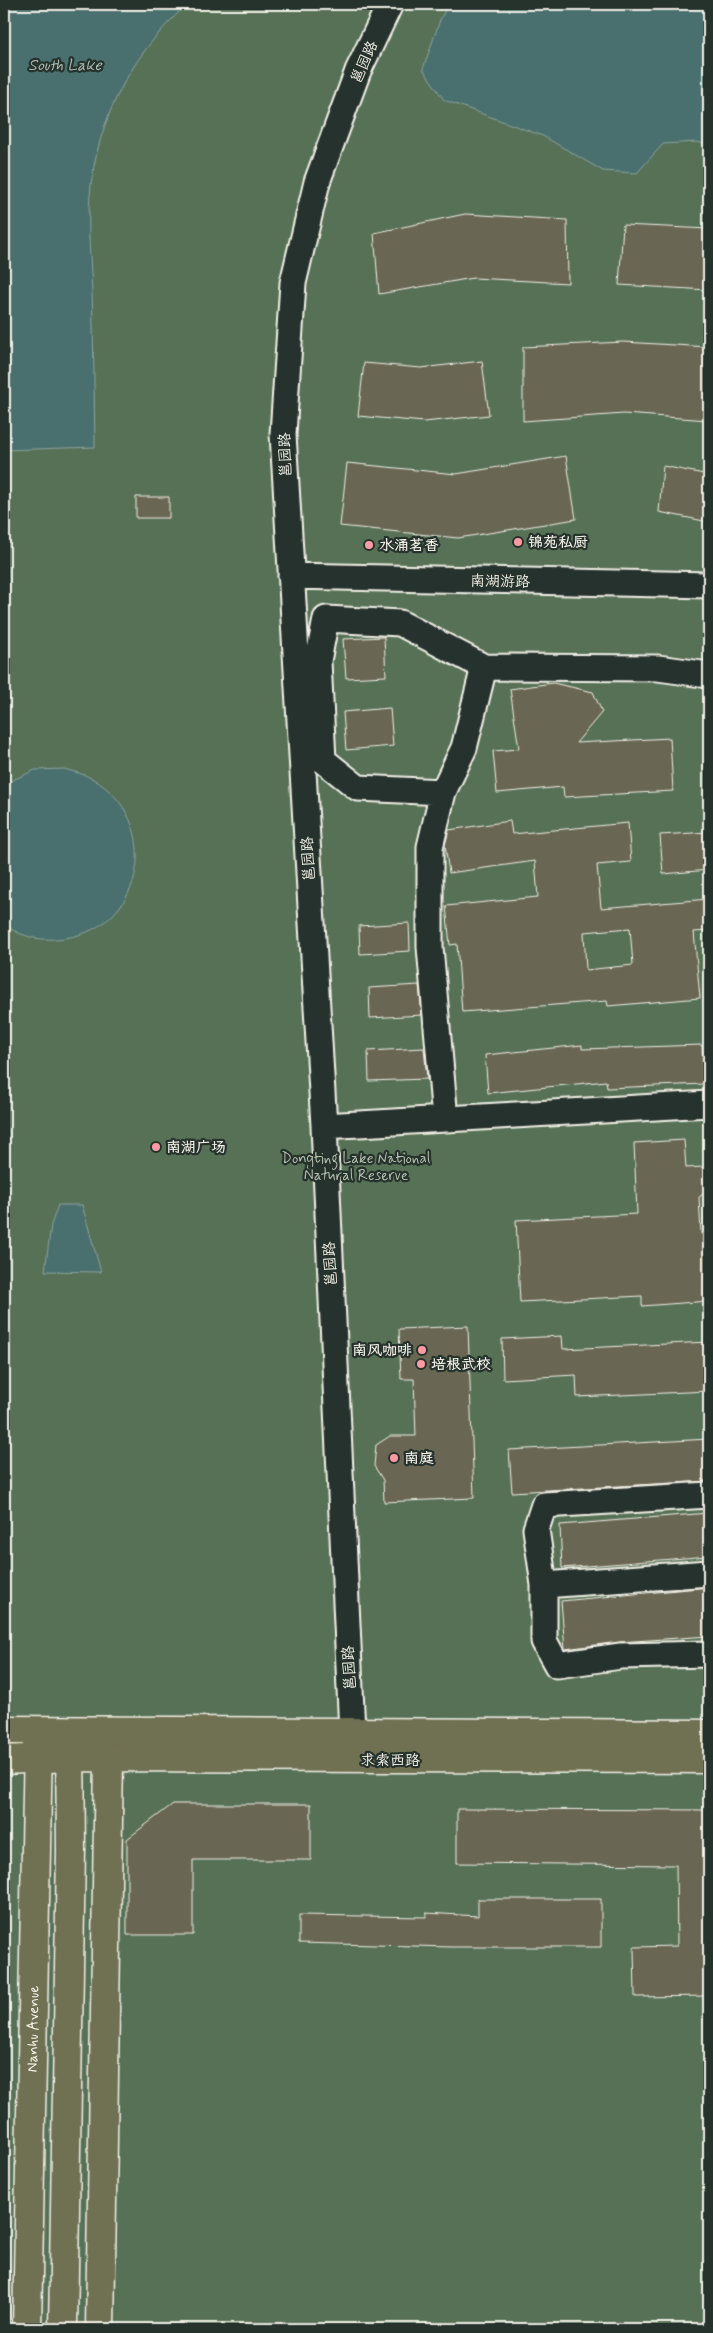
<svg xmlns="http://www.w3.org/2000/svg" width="713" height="2333" font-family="Mynerve,'LXGW WenKai TC',sans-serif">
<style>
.green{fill:#567157;stroke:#a5b1a0}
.water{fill:#4a6f6e;stroke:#8ea39f}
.building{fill:#696652;stroke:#f4f1e8;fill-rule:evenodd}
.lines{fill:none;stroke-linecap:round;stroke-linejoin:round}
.minor-casing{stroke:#f4f1e8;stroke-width:29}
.major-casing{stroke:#f4f1e8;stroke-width:31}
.minor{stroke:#26332d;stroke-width:25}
.major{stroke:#706f52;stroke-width:28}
.poi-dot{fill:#ff9aa2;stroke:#26332d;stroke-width:2}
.labels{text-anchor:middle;stroke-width:4.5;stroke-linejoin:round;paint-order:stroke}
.street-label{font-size:15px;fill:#f4f1e8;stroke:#26332d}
.poi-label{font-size:15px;font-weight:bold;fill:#f4f1e8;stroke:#26332d;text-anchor:start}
.park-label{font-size:15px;fill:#b5beae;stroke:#26332d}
.water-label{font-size:16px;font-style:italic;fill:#b0bdb7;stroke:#26332d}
</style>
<rect width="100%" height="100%" fill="#26332d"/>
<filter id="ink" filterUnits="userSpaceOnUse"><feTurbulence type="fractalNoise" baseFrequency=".02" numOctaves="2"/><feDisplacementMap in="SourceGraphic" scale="10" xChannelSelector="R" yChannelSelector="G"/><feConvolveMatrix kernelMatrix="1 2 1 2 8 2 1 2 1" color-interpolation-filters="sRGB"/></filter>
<g filter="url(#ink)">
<path class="green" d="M 4,4 L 709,4 L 709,2329 L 4,2329 Z"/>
<path class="water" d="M 4,4 L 188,4 C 127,57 91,131 89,213 C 88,239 91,266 92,292 C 94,344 94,396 95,447 L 4,450 Z
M 448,4 L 709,4 L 709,145 L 697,142 L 663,144 L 637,173 L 603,171 L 543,136 L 444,100 L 423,69 L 440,20 Z
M 64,769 C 74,772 85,774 93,779 C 163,820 147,926 65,938 C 52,940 37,940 24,935 C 17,933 10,928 4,925 L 4,784 L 35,770 Z
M 58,1205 L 82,1205 L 101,1272 L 45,1271 L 51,1225 Z"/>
<path class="building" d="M 465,214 L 567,220 L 568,283 L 473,278 L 379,294 L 374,233 Z
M 623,225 L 709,229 L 709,290 L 619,285 Z
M 623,342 L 709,347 L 709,420 L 624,414 L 523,421 L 523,347 Z
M 482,361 L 489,415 L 424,422 L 358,416 L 364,363 L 421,368 Z
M 566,456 L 576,519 L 458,538 L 340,526 L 347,463 L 456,474 Z
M 663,466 L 709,475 L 709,522 L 659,512 Z
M 136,497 L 169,497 L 169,518 L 136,518 Z
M 384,637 L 386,676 L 346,678 L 343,639 Z
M 553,683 L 593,692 L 602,712 L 576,743 L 670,738 L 673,791 L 564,797 L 563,787 L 497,793 L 493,751 L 519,749 L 510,689 Z
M 390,708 L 393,746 L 346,750 L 343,712 Z
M 510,821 L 512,834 L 628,823 L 631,862 L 597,865 L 601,908 L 709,899 L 709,931 L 694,932 L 700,998 L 608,1006 L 607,1001 L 462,1012 L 457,944 L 450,945 L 446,906 L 538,897 L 535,861 L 449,873 L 445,845 L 449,830 ZM 630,928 L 633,965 L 586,970 L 584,932 Z
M 709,832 L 709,870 L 663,874 L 660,835 Z
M 409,923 L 410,951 L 360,954 L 359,926 Z
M 419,985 L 422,1015 L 370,1018 L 369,988 Z
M 582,1045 L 582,1049 L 702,1045 L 704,1084 L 607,1088 L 606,1081 L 488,1093 L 485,1055 Z
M 424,1048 L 427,1079 L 369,1081 L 368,1051 Z
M 684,1140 L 686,1168 L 704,1167 L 709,1176 L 709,1190 L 699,1197 L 701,1234 L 709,1233 L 709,1301 L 642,1306 L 642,1296 L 520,1302 L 516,1220 L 637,1214 L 634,1143 Z
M 468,1326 L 474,1498 L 384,1502 L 383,1480 L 374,1466 L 376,1445 L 390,1436 L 416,1436 L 414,1379 L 401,1379 L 399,1329 Z
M 562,1336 L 563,1349 L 709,1342 L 709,1391 L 577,1397 L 576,1375 L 503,1379 L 502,1339 Z
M 709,1439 L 709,1481 L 512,1492 L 509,1450 Z
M 709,1513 L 709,1556 L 562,1568 L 560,1525 Z
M 709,1587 L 709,1636 L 619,1642 L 565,1649 L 561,1601 Z
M 173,1804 L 311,1804 L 311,1860 L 193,1860 L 193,1935 L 127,1935 L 127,1839 Z
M 457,1809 L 709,1810 L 709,1996 L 635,1997 L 634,1947 L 677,1946 L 676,1865 L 457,1863 Z
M 478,1899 L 601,1899 L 601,1947 L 451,1947 L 299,1943 L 299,1915 L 426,1917 L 426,1913 L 478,1916 Z"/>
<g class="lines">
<defs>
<path id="minor" d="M 291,576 L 709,585
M 443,792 L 358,788 L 323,760 L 318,661 L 326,619 L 400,623 L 484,667
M 445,1119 L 430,947 L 430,847 L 443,792 L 464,748 L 484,667 L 658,668 L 709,675
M 324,1126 L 709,1104
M 709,1495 L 544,1505 L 536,1529 L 544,1585 L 544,1641 L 557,1665 L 621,1656 L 709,1654
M 544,1585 L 709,1573
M 352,1732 L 324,1126 L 283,434 L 293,283 L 317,182 L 358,71 L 390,4"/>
<g id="major">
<path d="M 4,1730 L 709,1734"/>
<path d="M 4,1760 L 70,1757 L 709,1759"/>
<path id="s1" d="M 27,2329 L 38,1741"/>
<path d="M 63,2329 L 71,1850 L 70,1738"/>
<path d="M 100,2329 L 109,1758"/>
</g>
</defs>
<use href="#minor" class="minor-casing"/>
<use href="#major" class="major-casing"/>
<use href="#minor" class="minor"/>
<use href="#major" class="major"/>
</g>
</g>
<g class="poi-dot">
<circle cx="518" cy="542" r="5"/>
<circle cx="369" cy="545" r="5"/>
<circle cx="156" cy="1147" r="5"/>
<circle cx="422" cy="1350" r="5"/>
<circle cx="421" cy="1364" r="5"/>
<circle cx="394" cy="1458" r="5"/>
</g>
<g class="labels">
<g class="street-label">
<text transform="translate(364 62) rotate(-66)" y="5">邕园路</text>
<text transform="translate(285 455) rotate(-92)" y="5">邕园路</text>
<text transform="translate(500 581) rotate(1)" y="5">南湖游路</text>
<text transform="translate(308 859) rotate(-93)" y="5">邕园路</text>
<text transform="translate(330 1264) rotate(-93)" y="5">邕园路</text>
<text transform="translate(349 1668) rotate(-93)" y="5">邕园路</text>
<text x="390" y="1765">求索西路</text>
<text dy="5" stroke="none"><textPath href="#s1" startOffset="300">Nanhu Avenue</textPath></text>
</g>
<g class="poi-label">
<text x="528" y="547">锦苑私厨</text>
<text x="379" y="550">水涌茗香</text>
<text x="166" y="1152">南湖广场</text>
<text x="412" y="1355" text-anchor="end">南风咖啡</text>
<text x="431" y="1369">培根武校</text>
<text x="404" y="1463">南庭</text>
</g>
<g class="park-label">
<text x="356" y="1163">Dongting Lake National<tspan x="356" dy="17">Natural Reserve</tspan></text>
</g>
<g class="water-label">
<text x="65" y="70">South Lake</text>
</g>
</g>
<rect width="713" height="2333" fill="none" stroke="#26332d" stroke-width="20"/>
<rect x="10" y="10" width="693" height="2313" fill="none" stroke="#f4f1e8" stroke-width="2" filter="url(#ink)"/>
</svg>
